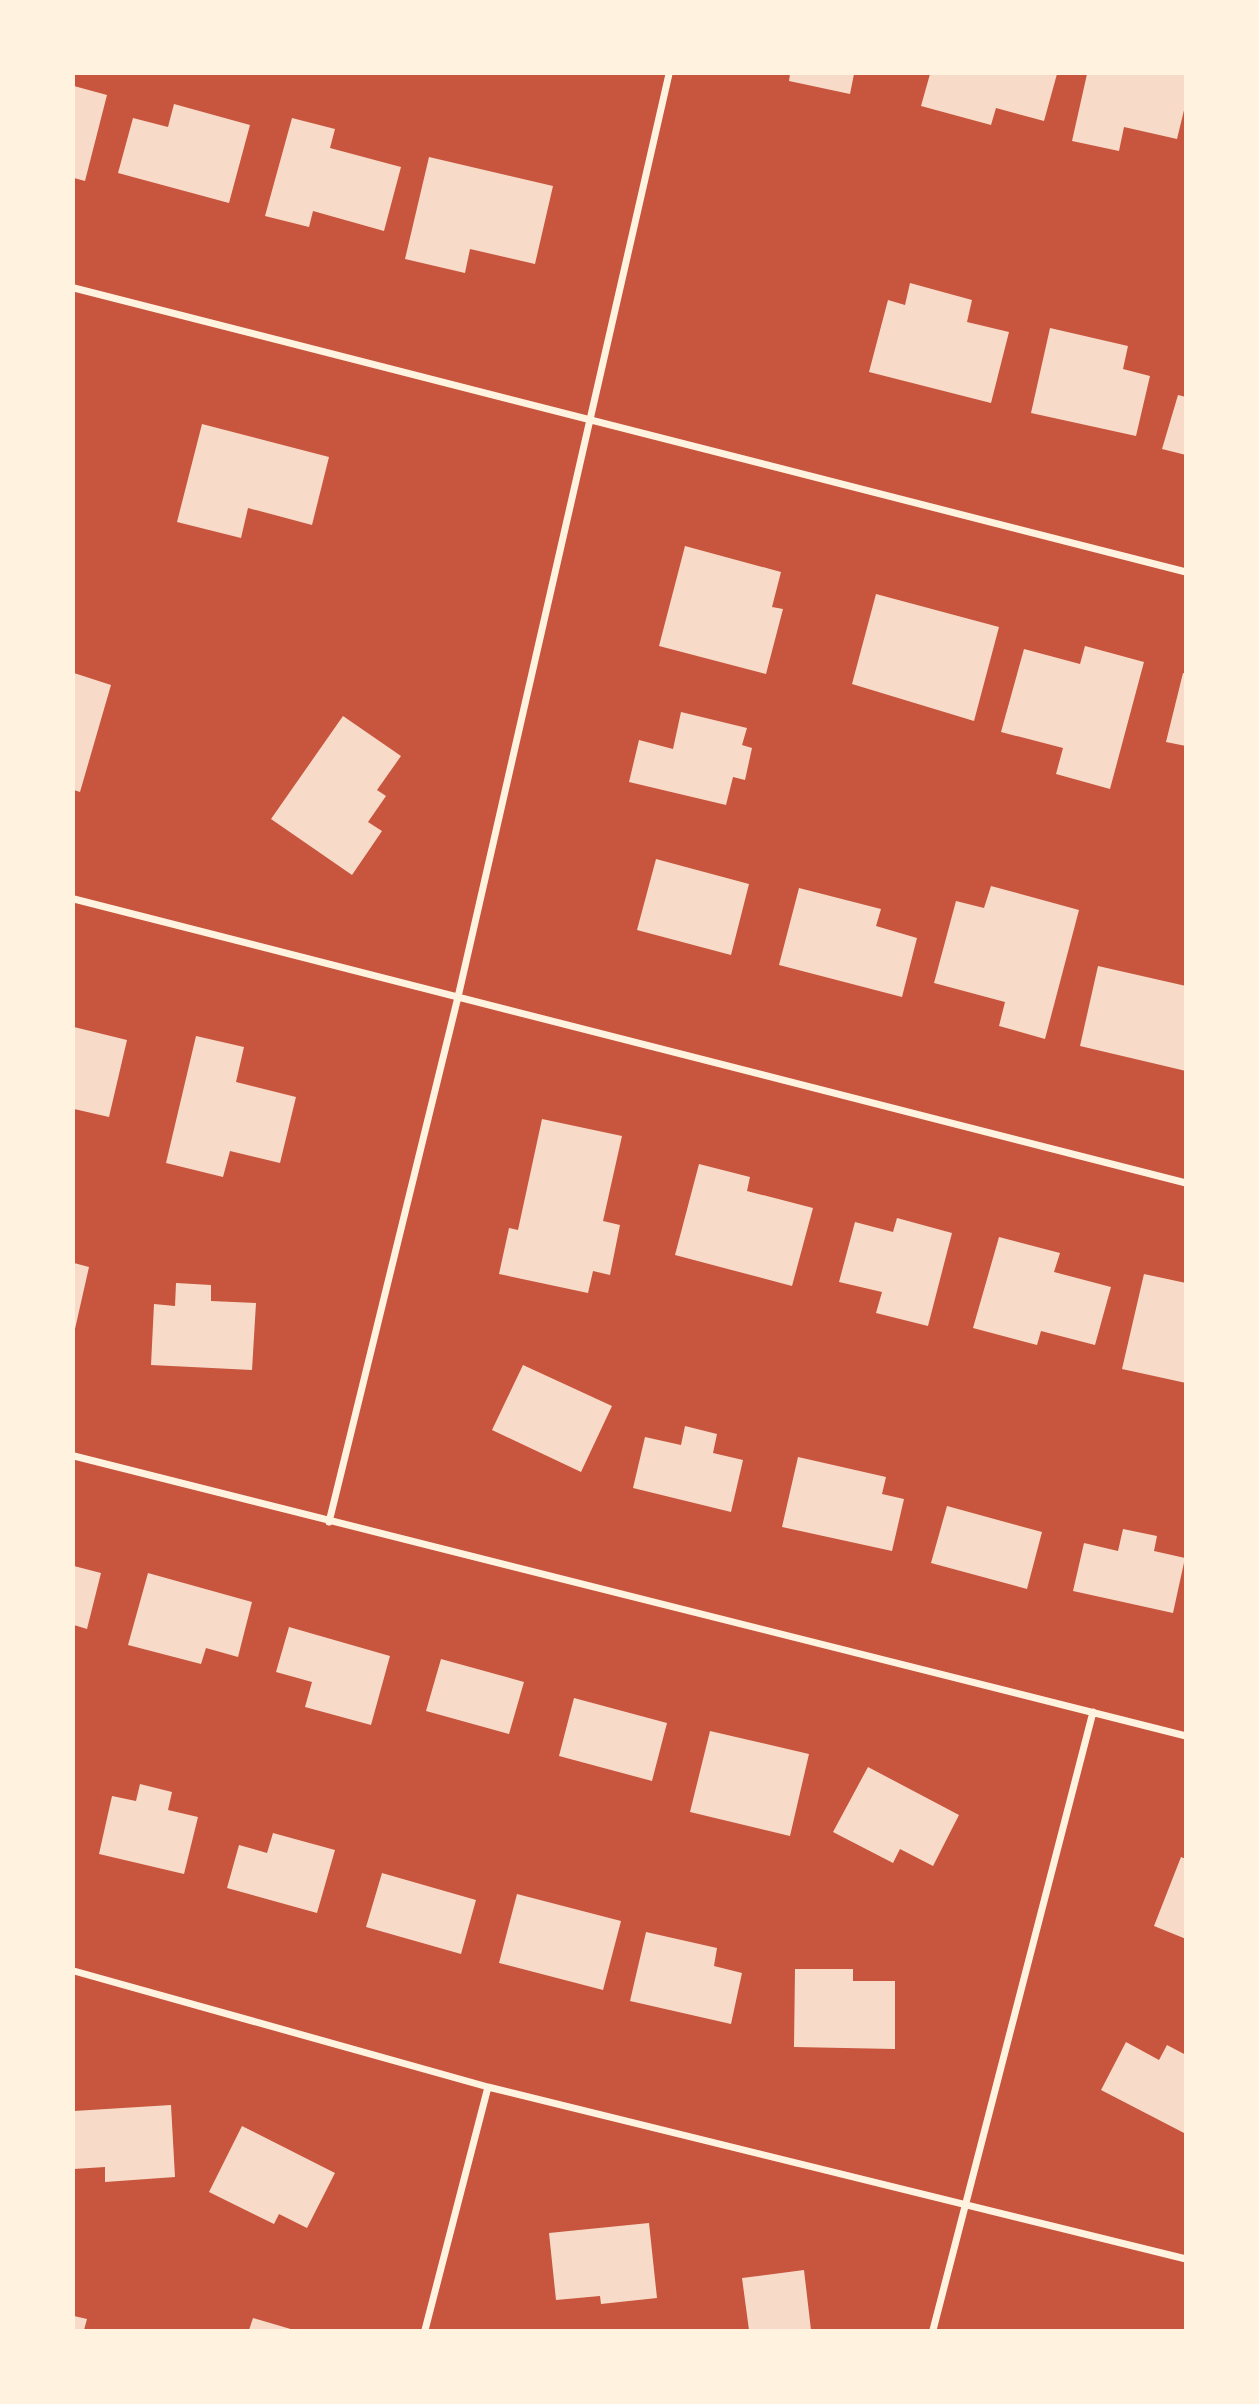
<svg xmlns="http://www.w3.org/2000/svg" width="1259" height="2404" font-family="Arial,sans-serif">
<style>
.building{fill:#f7dbc8}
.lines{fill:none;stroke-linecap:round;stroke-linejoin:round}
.minor{stroke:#fff3e0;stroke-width:7}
</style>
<rect width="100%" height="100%" fill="#c8553d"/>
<path class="building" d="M 790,74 L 854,74 L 850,94 L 789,81 Z
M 930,74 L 1057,74 L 1044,121 L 996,108 L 991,125 L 921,106 Z
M 1087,74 L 1186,74 L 1186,102 L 1177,139 L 1124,127 L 1119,151 L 1072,141 Z
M 74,86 L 107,95 L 85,181 L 74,178 Z
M 174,104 L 250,125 L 229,203 L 118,173 L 133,118 L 168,127 Z
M 292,118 L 335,129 L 330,148 L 401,167 L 384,231 L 313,211 L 309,227 L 265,216 Z
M 429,157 L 553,186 L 535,264 L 470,249 L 465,273 L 405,259 Z
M 910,283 L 972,300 L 967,322 L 1009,332 L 991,403 L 869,372 L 888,300 L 905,305 Z
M 1050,328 L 1128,346 L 1123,369 L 1150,376 L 1136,436 L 1031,413 Z
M 1178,395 L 1186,397 L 1186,455 L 1162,449 Z
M 202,424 L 329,457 L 312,525 L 248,508 L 241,538 L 177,522 Z
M 685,546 L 781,572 L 772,607 L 783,609 L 766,674 L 659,646 Z
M 876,594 L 999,627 L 974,721 L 852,684 Z
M 1085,646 L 1144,662 L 1110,789 L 1056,774 L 1063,748 L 1001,732 L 1024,649 L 1080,664 Z
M 74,673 L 111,685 L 80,792 L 74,790 Z
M 1183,673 L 1186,674 L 1186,746 L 1166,742 Z
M 681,712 L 747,728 L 742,745 L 752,748 L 745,780 L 733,777 L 726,805 L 629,782 L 639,740 L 673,749 Z
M 343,716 L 401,756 L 377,790 L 386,796 L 368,822 L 382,831 L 352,875 L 271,819 Z
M 656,859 L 749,884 L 731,955 L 637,930 Z
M 991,886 L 1079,910 L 1045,1039 L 999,1026 L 1005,1002 L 934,983 L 956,901 L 984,908 Z
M 799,888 L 881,909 L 876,926 L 917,938 L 902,997 L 779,965 Z
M 1098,966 L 1186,986 L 1186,1071 L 1080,1046 Z
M 74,1027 L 127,1040 L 109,1117 L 74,1109 Z
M 196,1036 L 244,1047 L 236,1082 L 296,1097 L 280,1163 L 230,1151 L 223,1177 L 166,1163 Z
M 542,1119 L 622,1136 L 603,1221 L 620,1225 L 610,1275 L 593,1271 L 588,1293 L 499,1274 L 509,1228 L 518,1230 Z
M 699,1164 L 750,1177 L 747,1191 L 813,1208 L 792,1286 L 675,1255 Z
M 897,1218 L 952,1233 L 928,1326 L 876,1313 L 882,1292 L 839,1282 L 855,1222 L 893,1232 Z
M 999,1237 L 1060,1253 L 1054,1272 L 1111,1287 L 1095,1345 L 1041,1331 L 1037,1345 L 973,1328 Z
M 74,1263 L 89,1267 L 75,1329 L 74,1329 Z
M 1144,1274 L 1186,1283 L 1186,1383 L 1122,1369 Z
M 176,1283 L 211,1285 L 211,1301 L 256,1303 L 252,1370 L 151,1365 L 154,1304 L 175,1306 Z
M 523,1365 L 612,1406 L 581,1472 L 492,1430 Z
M 685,1426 L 717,1434 L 713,1453 L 743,1460 L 731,1512 L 633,1488 L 645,1437 L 681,1445 Z
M 798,1457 L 886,1477 L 882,1494 L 904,1499 L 892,1551 L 782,1527 Z
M 947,1506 L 1042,1532 L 1027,1589 L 931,1563 Z
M 1123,1529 L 1157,1536 L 1154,1551 L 1185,1558 L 1173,1613 L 1073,1591 L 1084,1543 L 1118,1551 Z
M 74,1566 L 101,1573 L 87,1629 L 74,1625 Z
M 148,1573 L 252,1602 L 238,1657 L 206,1648 L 201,1664 L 128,1645 Z
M 289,1627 L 390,1656 L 371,1725 L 305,1707 L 312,1682 L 276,1672 Z
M 441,1659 L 524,1682 L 509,1734 L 426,1711 Z
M 574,1698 L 667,1723 L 652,1781 L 559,1756 Z
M 710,1731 L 809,1754 L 790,1836 L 690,1812 Z
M 868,1767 L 959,1815 L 933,1866 L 900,1849 L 893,1863 L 833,1832 Z
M 140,1784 L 172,1792 L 168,1810 L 198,1817 L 184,1874 L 99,1854 L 112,1796 L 136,1801 Z
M 273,1833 L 335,1850 L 317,1913 L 227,1888 L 239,1845 L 267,1853 Z
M 1181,1857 L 1186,1859 L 1186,1939 L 1154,1926 Z
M 382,1873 L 476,1900 L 461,1954 L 366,1927 Z
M 517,1894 L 621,1921 L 603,1990 L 499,1963 Z
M 646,1932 L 717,1948 L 714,1966 L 742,1973 L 731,2024 L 630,2001 Z
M 795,1969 L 853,1969 L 853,1981 L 895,1981 L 895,2049 L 794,2047 Z
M 1126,2042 L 1159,2060 L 1167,2045 L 1186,2055 L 1186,2134 L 1101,2090 Z
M 171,2105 L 175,2177 L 105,2182 L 105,2167 L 74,2169 L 74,2111 Z
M 242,2126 L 335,2173 L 307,2228 L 279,2214 L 274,2224 L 209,2192 Z
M 649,2223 L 657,2298 L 601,2304 L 600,2296 L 556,2300 L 549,2233 Z
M 804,2270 L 811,2330 L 749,2330 L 742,2278 Z
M 74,2316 L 87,2319 L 84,2330 L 74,2330 Z
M 253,2318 L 294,2330 L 249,2330 Z"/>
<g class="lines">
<path class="minor" d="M 74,288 L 1186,572
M 74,899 L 1186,1183
M 74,1456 L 1186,1736
M 329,1522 L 458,997 L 669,74
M 74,1971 L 488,2087 L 1186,2259
M 425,2330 L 488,2087
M 933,2330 L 1093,1712"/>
</g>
<rect width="1259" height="2404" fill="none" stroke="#fff3e0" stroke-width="150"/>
</svg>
